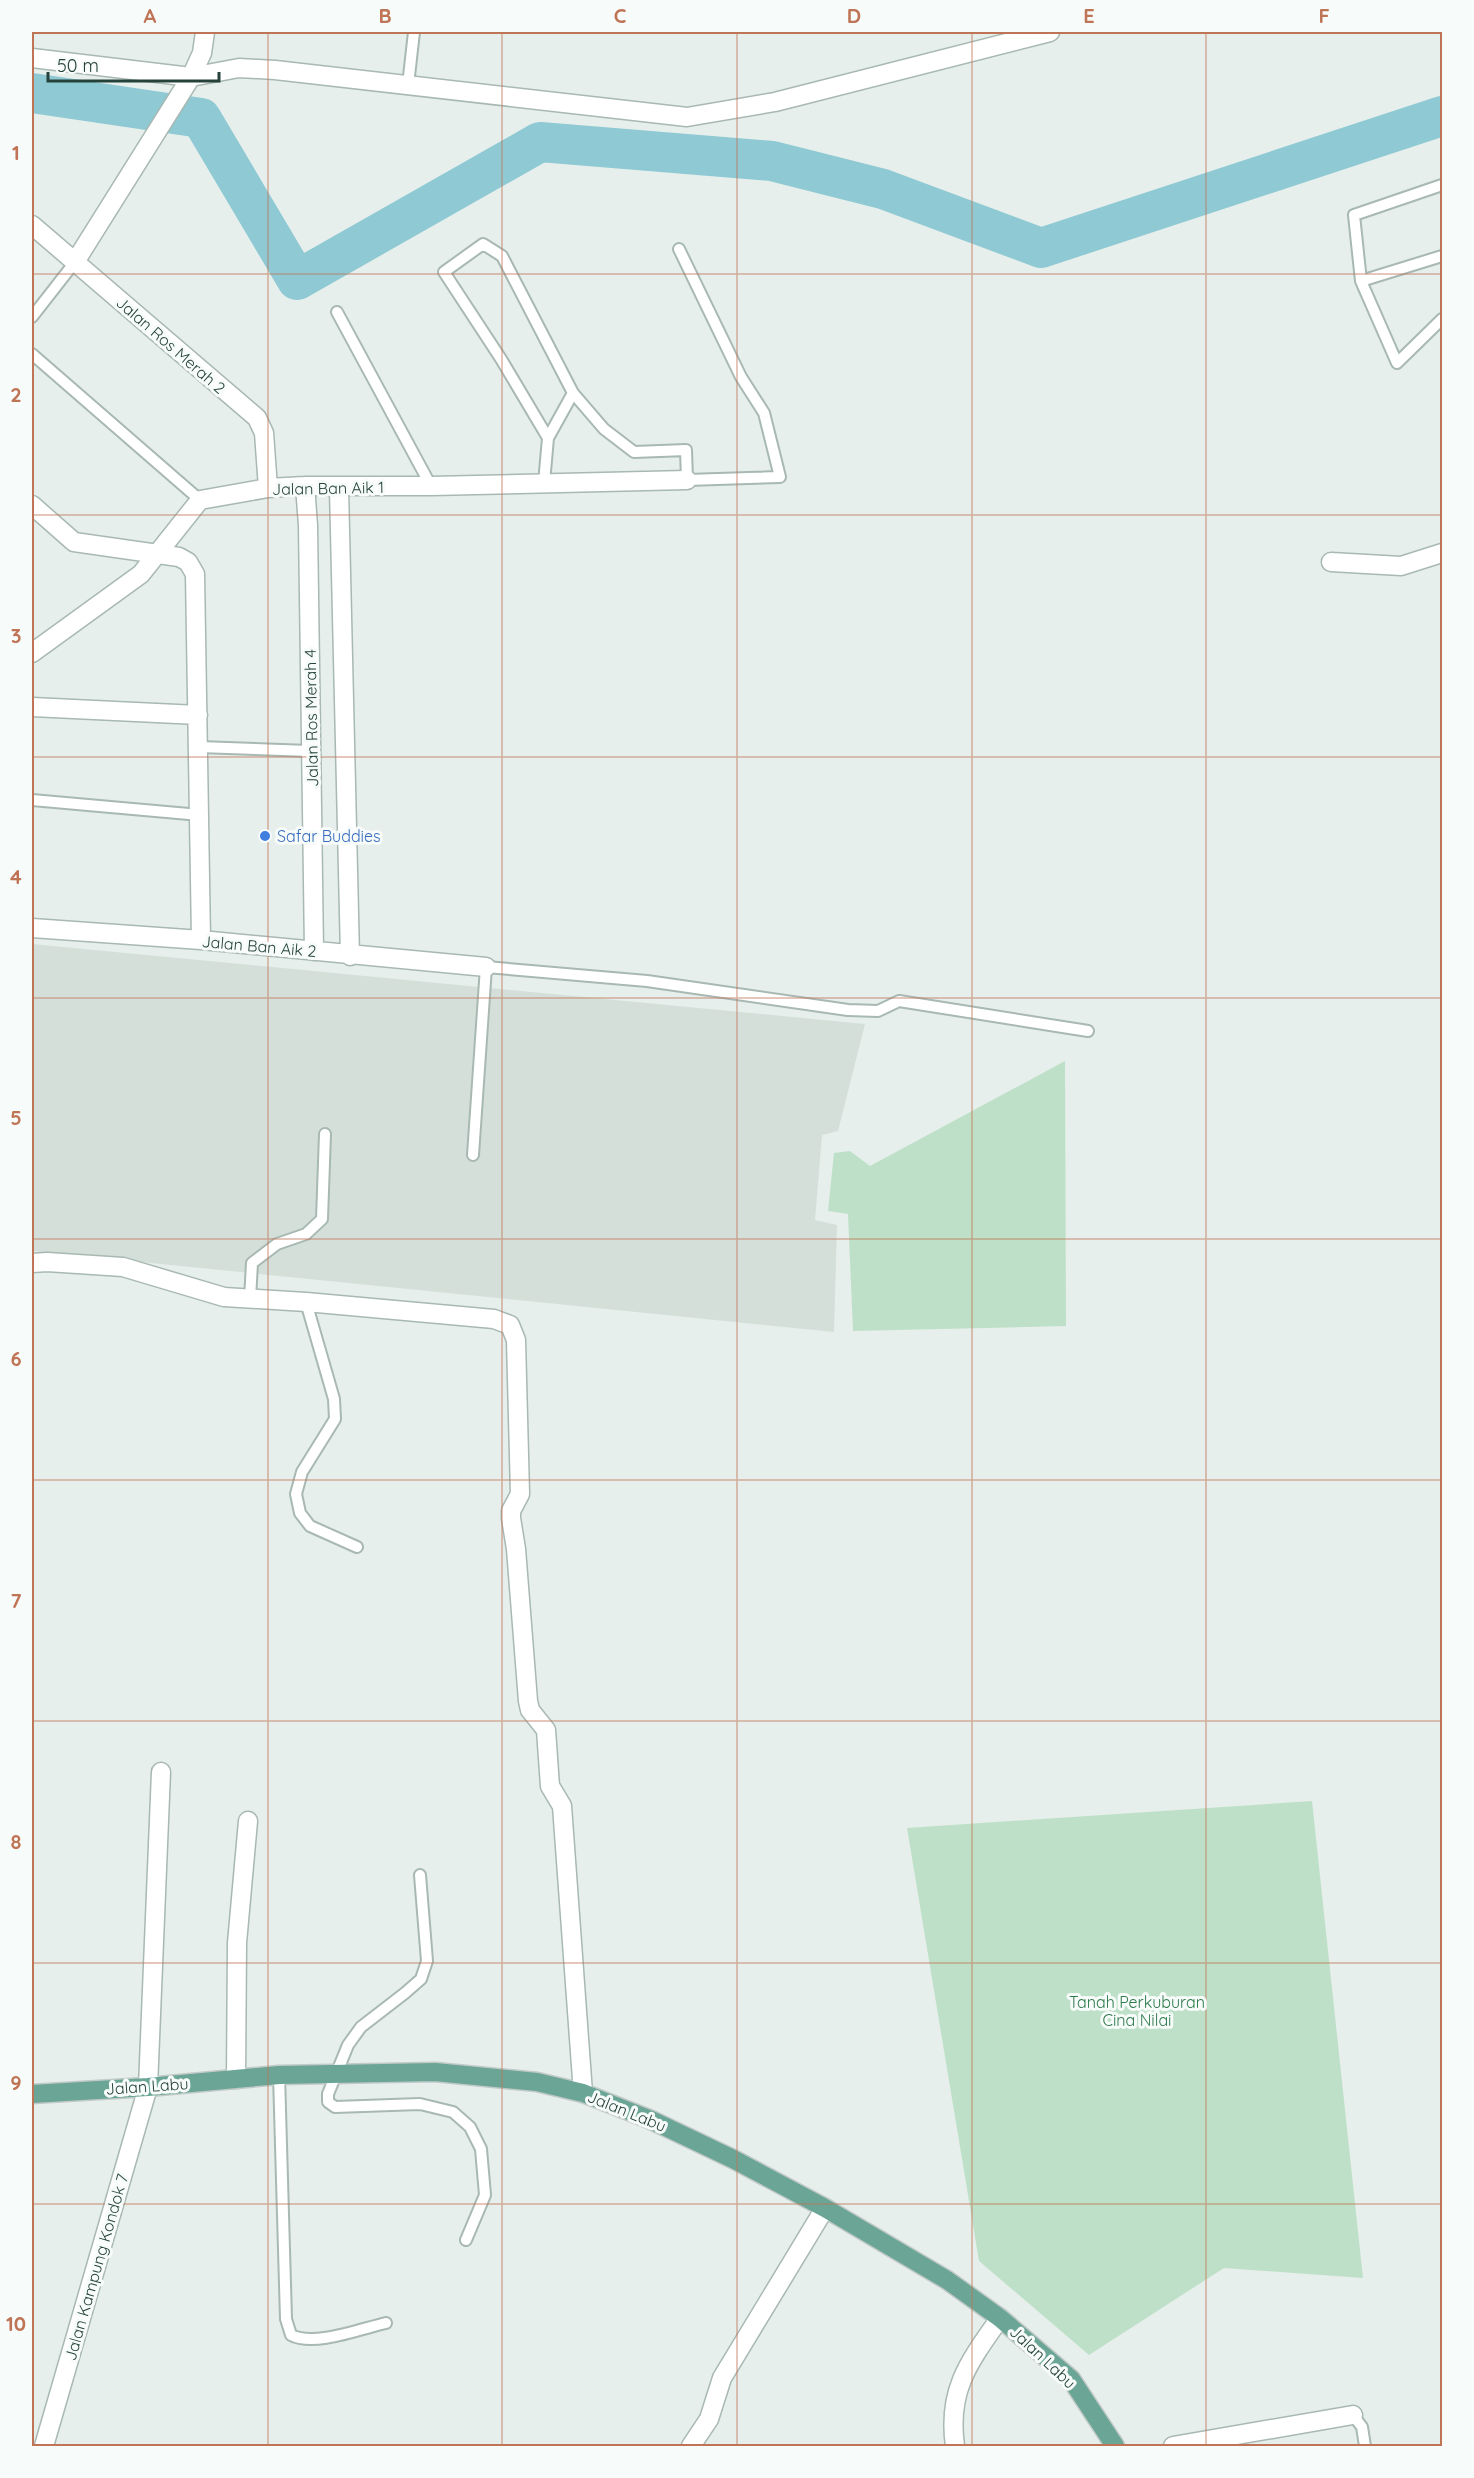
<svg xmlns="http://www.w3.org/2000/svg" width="1474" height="2478" font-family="Quicksand,sans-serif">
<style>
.built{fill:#d4dfda}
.green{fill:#bfe0c8}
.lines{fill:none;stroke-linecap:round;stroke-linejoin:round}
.river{stroke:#8ec9d4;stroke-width:40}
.service-casing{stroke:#a8b8b2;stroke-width:14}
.minor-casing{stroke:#a8b8b2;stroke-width:21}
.primary-casing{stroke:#c2cac8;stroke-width:21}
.service{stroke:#fff;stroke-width:10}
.minor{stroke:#fff;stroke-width:18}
.primary{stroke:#6aa596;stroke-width:18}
.grid{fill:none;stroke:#c07456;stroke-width:1.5;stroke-opacity:0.55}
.shop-dot{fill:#3f7fe0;stroke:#f7fbf9;stroke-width:2}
.labels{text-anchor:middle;stroke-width:6;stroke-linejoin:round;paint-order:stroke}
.street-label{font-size:16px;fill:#24423a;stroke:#f7fbf9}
.shop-label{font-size:16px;fill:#366cbe;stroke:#f7fbf9;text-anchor:start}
.park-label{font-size:16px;fill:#2d7a4b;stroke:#f7fbf9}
.neatline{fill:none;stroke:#c07456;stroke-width:2}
.grid-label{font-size:20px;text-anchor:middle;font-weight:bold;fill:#c07456}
</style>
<rect width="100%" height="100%" fill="#e6efeb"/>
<path class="built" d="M 32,944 L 865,1024 L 838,1131 L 822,1135 L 815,1220 L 837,1225 L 834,1332 L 32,1251 Z"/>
<path class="green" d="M 1065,1061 L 1066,1326 L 853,1331 L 848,1214 L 828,1211 L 834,1153 L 850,1151 L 870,1166 Z
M 1312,1801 L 1363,2278 L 1224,2268 L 1089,2355 L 979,2261 L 907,1828 Z"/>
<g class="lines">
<path class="river" d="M 32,93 L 201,118 L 297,280 L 540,142 L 772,161 L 883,189 L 1041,248 L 1442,116"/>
<defs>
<path id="service" d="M 408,85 L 414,32
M 1442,185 L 1354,215 L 1361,281 L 1397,363 L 1442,319
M 1361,281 L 1442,256
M 337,312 L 431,486
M 32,317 L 75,262
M 32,354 L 200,500
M 548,438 L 573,393
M 544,483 L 548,438 L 501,359 L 444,272 L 483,244 L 502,256 L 573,393 L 604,429 L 634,452 L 686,450 L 687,480 L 780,477 L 764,413 L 741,377 L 679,249
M 199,747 L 310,751
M 32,800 L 200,815
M 473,1155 L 486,967 L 647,981 L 848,1010 L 878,1011 L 899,1001 L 1088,1031
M 250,1299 L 252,1263 L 277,1244 L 306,1234 L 322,1219 L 325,1134
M 306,1302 L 334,1399 L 335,1419 L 302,1472 L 296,1494 L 300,1513 L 310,1526 L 357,1547
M 420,1875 L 427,1961 L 421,1979 L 405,1993 L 361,2027 L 348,2045 L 328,2094 L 328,2102 L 335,2107 L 420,2104 L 453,2112 L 470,2127 L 481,2149 L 485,2195 L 466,2240
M 279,2075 L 286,2319 L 291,2335 C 314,2347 360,2329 386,2323
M 1353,2415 L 1362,2427 L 1365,2446"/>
<path id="minor" d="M 32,58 L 191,77 L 239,68 L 275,70 L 687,117 L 775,102 L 1050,32
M 32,225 L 257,418 L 264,433 L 268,488
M 75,262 L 191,77 L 202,53 L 205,32
M 305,486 L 308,525 L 314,951
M 339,488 L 350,956
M 32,505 L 74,542 L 179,557 L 188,562 L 195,574 L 201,940
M 1331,562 L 1401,566 L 1442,553
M 32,653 L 141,574 L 200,500 L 268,488 L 305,486 L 431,486 L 687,480
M 32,707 L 198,715
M 32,928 L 201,940 L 486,967
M 32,1263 L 47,1262 L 123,1267 L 224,1297 L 306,1302 L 494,1319 L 510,1325 L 516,1340 L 520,1494 L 511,1511 L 511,1518 L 516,1549 L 528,1701 L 530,1710 L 546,1730 L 550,1786 L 562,1806 L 583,2093
M 236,2079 L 237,1943 L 248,1821
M 44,2446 L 148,2087 L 161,1772
M 691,2446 L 709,2419 L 722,2378 L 825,2208
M 955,2446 C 947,2390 969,2362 1000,2318
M 1173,2446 L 1353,2415"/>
<path id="primary" d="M 32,2094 L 148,2087 L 279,2075 L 435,2072 L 537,2082 L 583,2093 L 649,2119 L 733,2159 L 825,2208 L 947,2280 L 1000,2318 L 1071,2379 L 1115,2446"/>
</defs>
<use href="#service" class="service-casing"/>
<use href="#minor" class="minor-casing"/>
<use href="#primary" class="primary-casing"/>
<use href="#service" class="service"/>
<use href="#minor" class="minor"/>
<use href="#primary" class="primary"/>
</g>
<path class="grid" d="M 268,32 L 268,2446M 502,32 L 502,2446M 737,32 L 737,2446M 972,32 L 972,2446M 1206,32 L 1206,2446M 32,274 L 1442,274M 32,515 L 1442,515M 32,757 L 1442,757M 32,998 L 1442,998M 32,1239 L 1442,1239M 32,1480 L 1442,1480M 32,1721 L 1442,1721M 32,1963 L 1442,1963M 32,2204 L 1442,2204"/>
<circle class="shop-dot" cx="265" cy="836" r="6"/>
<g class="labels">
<g class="street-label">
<text transform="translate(171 345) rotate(41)" y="6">Jalan Ros Merah 2</text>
<text transform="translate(328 488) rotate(-1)" y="6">Jalan Ban Aik 1</text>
<text transform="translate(311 718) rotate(-91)" y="6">Jalan Ros Merah 4</text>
<text transform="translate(259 946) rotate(5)" y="6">Jalan Ban Aik 2</text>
<text transform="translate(147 2086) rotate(-4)" y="6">Jalan Labu</text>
<text transform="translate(627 2111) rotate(22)" y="6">Jalan Labu</text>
<text transform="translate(96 2267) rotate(-74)" y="6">Jalan Kampung Kondok 7</text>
<text transform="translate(1043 2357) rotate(43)" y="6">Jalan Labu</text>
</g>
<g class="shop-label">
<text x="277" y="842">Safar Buddies</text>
</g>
<g class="park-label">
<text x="1137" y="2008">Tanah Perkuburan<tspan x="1137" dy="18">Cina Nilai</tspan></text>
</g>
</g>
<rect width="1474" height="2478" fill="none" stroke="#f7fbf9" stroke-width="66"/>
<path d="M48 72v9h171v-9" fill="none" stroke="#24423a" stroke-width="3"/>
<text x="57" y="72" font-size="18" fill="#24423a" stroke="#f7fbf9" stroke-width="4.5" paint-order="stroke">50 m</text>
<rect x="33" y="33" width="1408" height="2412" class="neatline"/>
<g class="grid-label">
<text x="150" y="23">A</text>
<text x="385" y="23">B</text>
<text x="620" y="23">C</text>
<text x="854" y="23">D</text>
<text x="1089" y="23">E</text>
<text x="1324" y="23">F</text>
<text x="16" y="160">1</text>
<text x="16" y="402">2</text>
<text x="16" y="643">3</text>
<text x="16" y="884">4</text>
<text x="16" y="1125">5</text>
<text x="16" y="1366">6</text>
<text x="16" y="1608">7</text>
<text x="16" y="1849">8</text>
<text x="16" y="2090">9</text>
<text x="16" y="2331">10</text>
</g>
</svg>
